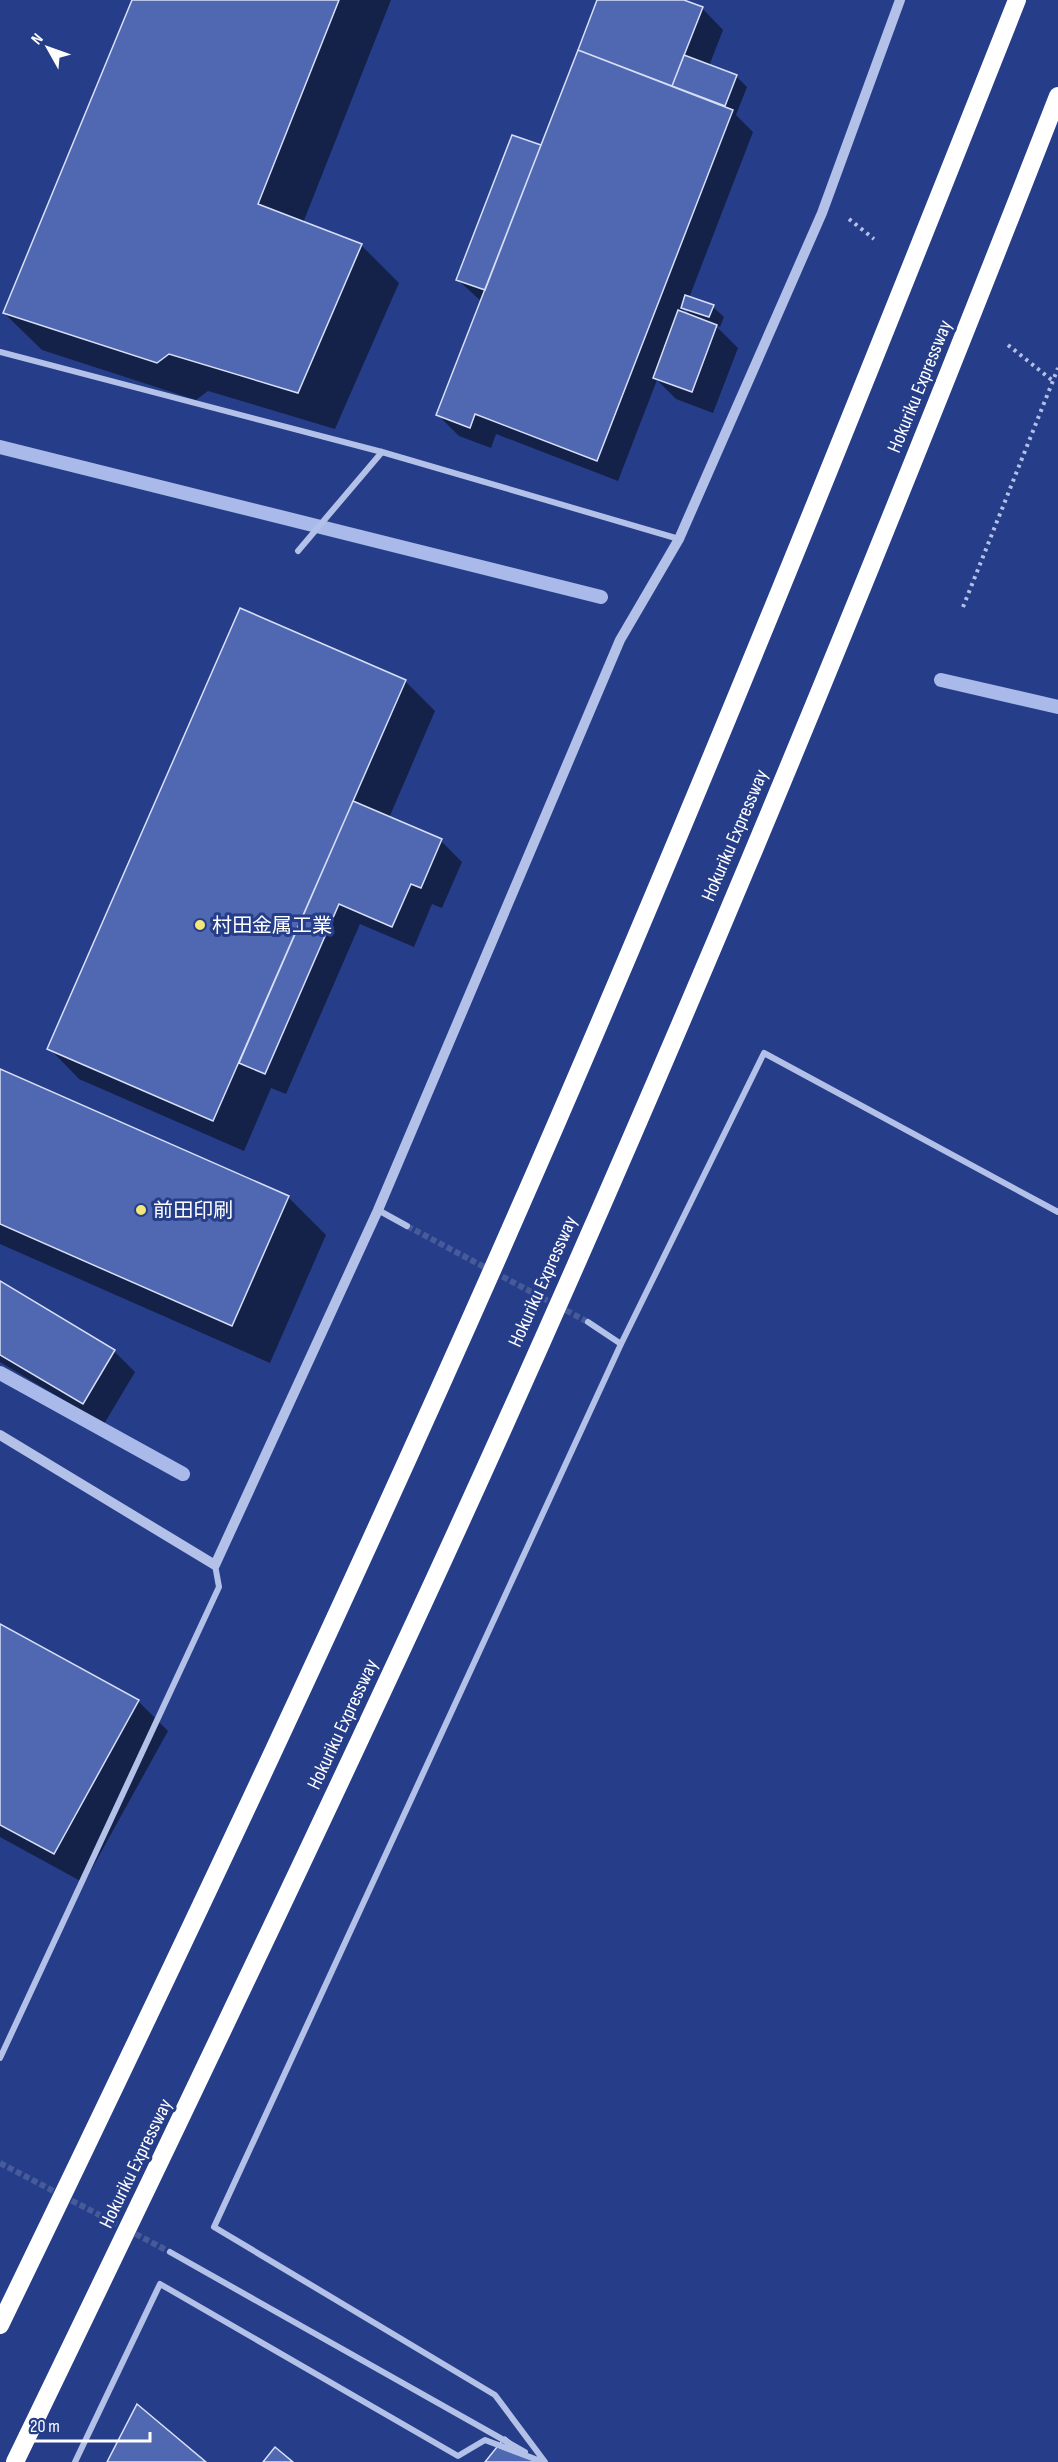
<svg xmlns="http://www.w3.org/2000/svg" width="1058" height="2462" font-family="'Sofia Sans Condensed','Noto Sans JP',sans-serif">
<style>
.shadow{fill:#0007;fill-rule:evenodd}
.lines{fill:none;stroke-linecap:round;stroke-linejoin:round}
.stream{stroke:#a8b9ea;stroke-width:14}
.building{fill:#4f68b1;stroke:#d7dff7;stroke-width:1.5}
.minor-tunnel{stroke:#475b9b;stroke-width:6;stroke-dasharray:6 3;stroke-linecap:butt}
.path{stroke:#b3c1e9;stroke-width:4;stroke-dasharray:3 4.5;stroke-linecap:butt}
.minor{stroke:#b3c1e9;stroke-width:6}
.tertiary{stroke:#b3c1e9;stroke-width:10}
.motorway{stroke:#fff;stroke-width:18}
.poi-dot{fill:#f2e778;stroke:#263e89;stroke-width:2}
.labels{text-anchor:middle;stroke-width:6;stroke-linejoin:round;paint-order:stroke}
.street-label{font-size:20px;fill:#fff;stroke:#263e89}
.poi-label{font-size:20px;fill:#fff;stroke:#263e89;text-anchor:start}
</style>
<rect width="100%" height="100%" fill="#263e89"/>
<path class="shadow" d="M 133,0 L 391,0 L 303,223 L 362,246 L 399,283 L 335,429 L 208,391 L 196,400 L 42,350 L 4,313 Z
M 599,0 L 680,0 L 702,8 L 723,30 L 709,66 L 736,76 L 747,87 L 736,115 L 753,132 L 689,298 L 713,307 L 724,317 L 720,327 L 715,325 L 738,348 L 713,413 L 676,399 L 657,380 L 618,481 L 496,434 L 491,448 L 459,436 L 438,415 L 482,302 L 458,280 L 513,136 L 542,147 ZM 685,309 L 693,318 L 683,314 Z
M 405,681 L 435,711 L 389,818 L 441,841 L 462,862 L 442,908 L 432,904 L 414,947 L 360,924 L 286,1094 L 271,1088 L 244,1151 L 79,1079 L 49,1048 Z
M 0,1071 L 288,1197 L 326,1235 L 270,1363 L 0,1244 Z
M 0,1283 L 114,1351 L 135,1372 L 104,1424 L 0,1362 Z
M 0,1625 L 138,1701 L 168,1731 L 84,1883 L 0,1837 Z"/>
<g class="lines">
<path class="stream" d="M 0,447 L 601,597
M 941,680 L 1058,707
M 0,1373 L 183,1474"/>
</g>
<path class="building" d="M 132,0 L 339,0 L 258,204 L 362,244 L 298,393 L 169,354 L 157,363 L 3,313 Z
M 597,0 L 684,0 L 703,7 L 672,86 L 578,50 Z
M 578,50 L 733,110 L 597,461 L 475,414 L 470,428 L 436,415 Z
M 684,55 L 737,75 L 725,106 L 672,86 Z
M 512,135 L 541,145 L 485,290 L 456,280 Z
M 685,295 L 714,305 L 709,317 L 681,308 Z
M 678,310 L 717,325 L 692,392 L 653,378 Z
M 240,608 L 406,680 L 213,1121 L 47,1049 Z
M 353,801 L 442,839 L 421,888 L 411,884 L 392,927 L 339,904 L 265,1074 L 239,1063 Z
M 0,1069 L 289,1196 L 232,1326 L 0,1224 Z
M 0,1281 L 115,1350 L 83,1404 L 0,1355 Z
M 0,1624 L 139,1700 L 54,1854 L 0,1825 Z
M 137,2404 L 206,2462 L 107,2462 Z
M 505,2437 L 536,2462 L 485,2462 Z
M 275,2447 L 293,2462 L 263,2462 Z"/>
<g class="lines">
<path class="minor-tunnel" d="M 407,1226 L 588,1322
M 0,2163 L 170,2252"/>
<path class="path" d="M 849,219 L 874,239
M 1008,345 L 1053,381
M 963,607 L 1058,368"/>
<path class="minor" d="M 0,352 L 382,452 L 679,539
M 298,551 L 382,452
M 378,1210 L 407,1226
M 588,1322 L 621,1344
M 0,2058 L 219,1587 L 215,1565
M 170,2252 L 525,2452
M 75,2462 L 160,2284 L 458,2456 L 485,2440 L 543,2462
M 545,2462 L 495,2395 L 214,2227 L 621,1344 L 764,1053 L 1058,1212"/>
<path class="tertiary" d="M 0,1435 L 215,1565 L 378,1210 L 620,640 L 679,539 L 822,213 L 900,0"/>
<path class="motorway" d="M 0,2325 C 185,1943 367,1558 537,1168 C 705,782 862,391 1017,0
M 15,2462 C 151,2181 286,1900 417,1617 C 648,1118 858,608 1058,96"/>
</g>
<g class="poi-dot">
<circle cx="200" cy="925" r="6"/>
<circle cx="141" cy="1210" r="6"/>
</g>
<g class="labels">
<g class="street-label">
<text transform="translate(919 386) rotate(-68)" y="7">Hokuriku Expressway</text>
<text transform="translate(734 835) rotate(-67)" y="7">Hokuriku Expressway</text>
<text transform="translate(542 1281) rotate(-66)" y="7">Hokuriku Expressway</text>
<text transform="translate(342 1724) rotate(-65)" y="7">Hokuriku Expressway</text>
<text transform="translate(135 2163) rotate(-64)" y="7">Hokuriku Expressway</text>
</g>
<g class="poi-label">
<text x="212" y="932">村田金属工業</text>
<text x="153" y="1217">前田印刷</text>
</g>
</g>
<g transform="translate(48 48) rotate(310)" stroke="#263e89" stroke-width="4.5" paint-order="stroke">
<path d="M0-4.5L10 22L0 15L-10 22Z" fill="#ffffff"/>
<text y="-9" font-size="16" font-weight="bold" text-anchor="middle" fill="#ffffff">N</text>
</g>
<path d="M21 2432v9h129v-9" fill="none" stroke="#ffffff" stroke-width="3"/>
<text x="30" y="2432" font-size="18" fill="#ffffff" stroke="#263e89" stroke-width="4.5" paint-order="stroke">20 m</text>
</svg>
